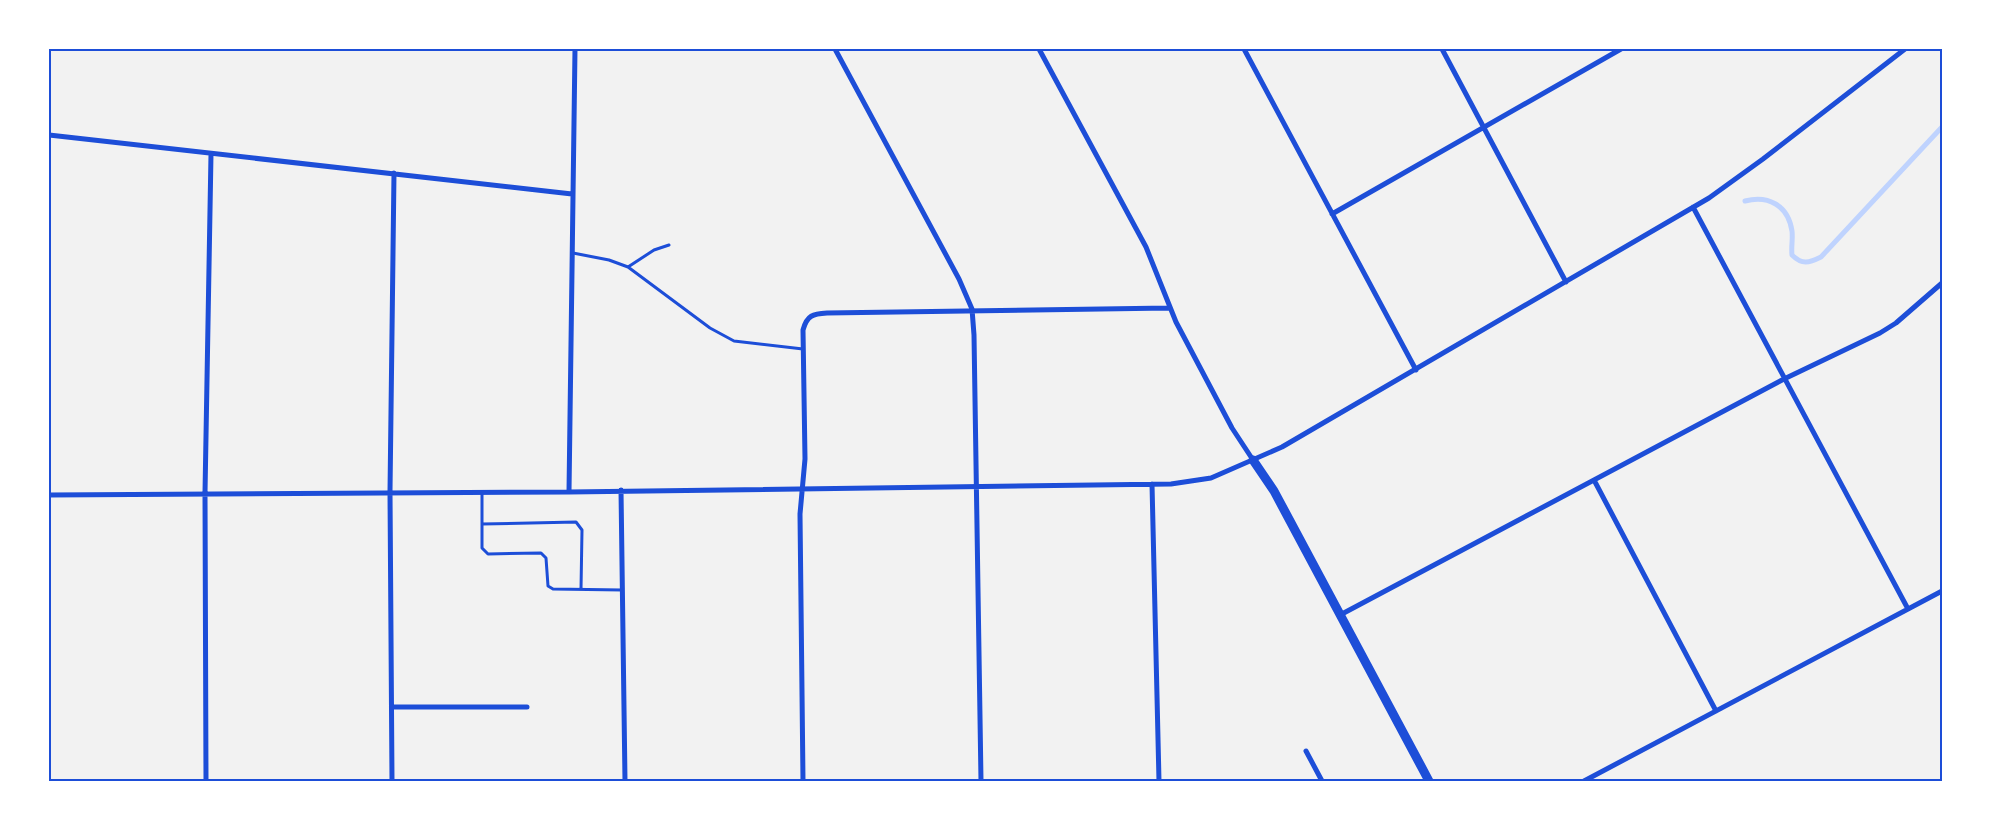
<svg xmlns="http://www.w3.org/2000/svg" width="1991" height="830" font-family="Helvetica,sans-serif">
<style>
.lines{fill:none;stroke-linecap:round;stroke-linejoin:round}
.stream{stroke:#bfd3fe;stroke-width:5}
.service{stroke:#1d4ed8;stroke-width:3}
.minor{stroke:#1d4ed8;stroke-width:5}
.tertiary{stroke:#1d4ed8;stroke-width:9}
.neatline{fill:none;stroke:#1d4ed8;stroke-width:2}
</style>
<rect width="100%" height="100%" fill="#f2f2f2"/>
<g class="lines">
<path class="stream" d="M 1745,201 C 1768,195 1788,205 1792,231 C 1793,239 1791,247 1792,255 C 1802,265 1809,263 1821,257 L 1942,127"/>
<path class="service" d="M 573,253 L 609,260 L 628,267 L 710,328 L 734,341 L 803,349
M 628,267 L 654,250 L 669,245
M 482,493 L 482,548 L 488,554 L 541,553 L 546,558 L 548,586 L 553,589 L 622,590
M 482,524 L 576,522 L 582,530 L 581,589"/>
<path class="minor" d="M 835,49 L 959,279 L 972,309 L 974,335 L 981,781
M 1039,49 L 1146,247 L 1176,322 L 1232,428 L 1253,460
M 1244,49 L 1416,370
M 1442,49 L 1566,282
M 49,135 L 572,194
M 1693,207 L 1908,609
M 1332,214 L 1621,49
M 1594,480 L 1716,711
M 1152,484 L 1159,781
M 621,490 L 625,781
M 569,492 L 575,49
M 49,495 L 569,492 L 1171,484 L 1211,478 L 1282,447 L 1709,198 L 1763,159 L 1905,49
M 1340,615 L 1784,379 L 1880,333 L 1896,323 L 1942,283
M 392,707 L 527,707
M 1306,751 L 1322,781
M 206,781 L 205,493 L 211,154
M 392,781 L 390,492 L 394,173
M 803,781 L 800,514 L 805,459 L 803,330 C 807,315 813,314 827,313 L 1169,308
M 1584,781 L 1942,591"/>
<path class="tertiary" d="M 1253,460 L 1274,491 L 1429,781"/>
</g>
<rect width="1991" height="830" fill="none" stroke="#ffffff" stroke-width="100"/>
<rect x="50" y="50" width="1891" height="730" class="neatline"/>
</svg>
